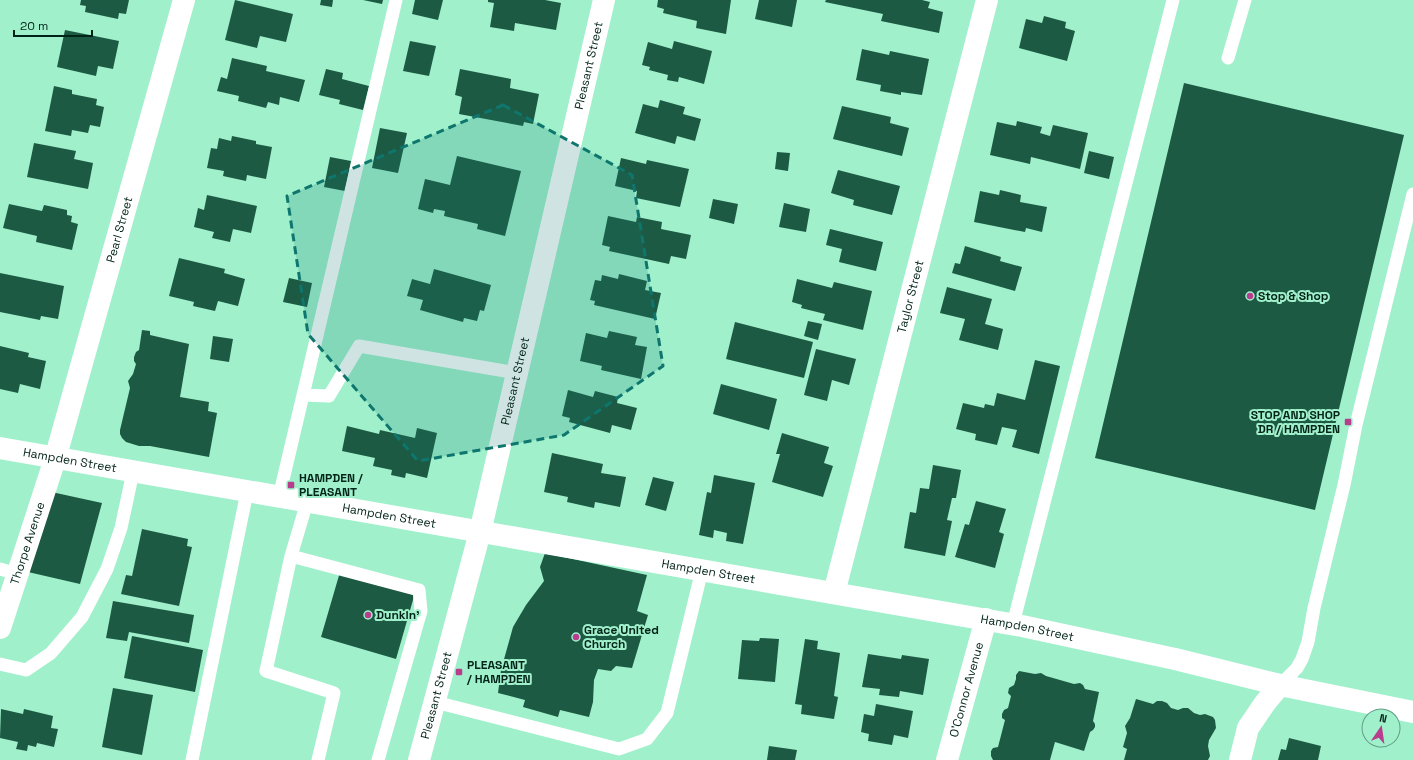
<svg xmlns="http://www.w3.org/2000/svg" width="1413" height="760" font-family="'Space Grotesk',sans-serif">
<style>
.building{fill:#1d5a43}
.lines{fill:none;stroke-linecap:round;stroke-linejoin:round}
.service{stroke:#fff;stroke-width:13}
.minor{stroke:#fff;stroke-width:22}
.tertiary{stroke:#fff;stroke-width:22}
.secondary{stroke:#fff;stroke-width:22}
.marked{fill:#0f766e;fill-opacity:0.2;stroke:#0f766e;stroke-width:3;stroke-dasharray:8 5;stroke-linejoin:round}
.poi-dot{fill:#b93d8d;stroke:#a0f0cc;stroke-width:1.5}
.labels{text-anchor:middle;stroke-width:4;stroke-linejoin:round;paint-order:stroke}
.street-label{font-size:12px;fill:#022418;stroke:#a0f0cc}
.poi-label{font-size:12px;font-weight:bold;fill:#022418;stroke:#a0f0cc;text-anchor:start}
</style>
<rect width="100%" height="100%" fill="#a0f0cc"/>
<path class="building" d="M 81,0 L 129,0 L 126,14 L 119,13 L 118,19 L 85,12 L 86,6 L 80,5 Z
M 235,0 L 293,14 L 286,42 L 260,36 L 257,48 L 225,40 Z
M 321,0 L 333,0 L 332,7 L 320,5 Z
M 363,0 L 383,0 L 382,4 Z
M 415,0 L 443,0 L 438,20 L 412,14 Z
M 488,0 L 545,0 L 561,3 L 556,30 L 515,23 L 514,31 L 490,27 L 494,3 L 488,2 Z
M 658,0 L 731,0 L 726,34 L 696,28 L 697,21 L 663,13 L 664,9 L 657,7 Z
M 759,0 L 797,0 L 792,27 L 755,19 Z
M 826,0 L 922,0 L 930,2 L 928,8 L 943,12 L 939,33 L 881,21 L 883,14 L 825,2 Z
M 1044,16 L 1066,22 L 1065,28 L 1075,31 L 1067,61 L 1019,48 L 1026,19 L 1042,23 Z
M 65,30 L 119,41 L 113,69 L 98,66 L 96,76 L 57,67 Z
M 410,41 L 436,46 L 429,76 L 403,71 Z
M 674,41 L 712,51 L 704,84 L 679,77 L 678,82 L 667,80 L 668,75 L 649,70 L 650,67 L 642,65 L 648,42 L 672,49 Z
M 862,49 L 889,55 L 890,51 L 929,59 L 922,95 L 901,92 L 901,95 L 880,91 L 881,85 L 856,80 Z
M 232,58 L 267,66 L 266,71 L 305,80 L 299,102 L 280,97 L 279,105 L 268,102 L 266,108 L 238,101 L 239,96 L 217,91 L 221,77 L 227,79 Z
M 326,69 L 343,73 L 342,79 L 369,86 L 363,110 L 339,104 L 340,100 L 319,95 Z
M 460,69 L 511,79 L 510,88 L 539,94 L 533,124 L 524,122 L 523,126 L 459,114 L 462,97 L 455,95 Z
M 1184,83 L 1404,135 L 1315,510 L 1095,458 Z
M 54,86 L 72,90 L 72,94 L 97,99 L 96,105 L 104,107 L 100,127 L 90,125 L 88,133 L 72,130 L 71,136 L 45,131 Z
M 660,100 L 685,107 L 683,114 L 701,119 L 695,141 L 677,136 L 675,144 L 635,133 L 643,104 L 658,108 Z
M 842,106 L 891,117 L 890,123 L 909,128 L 902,156 L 833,139 Z
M 1017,121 L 1042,127 L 1040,133 L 1050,136 L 1053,125 L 1088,133 L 1080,169 L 1031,157 L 1030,164 L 990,155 L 997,122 L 1016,126 Z
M 380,128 L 407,133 L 398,173 L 372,168 Z
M 232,136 L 256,141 L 256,144 L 272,147 L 266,179 L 247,175 L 246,181 L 223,176 L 224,171 L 207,168 L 211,148 L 217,149 L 219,138 L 231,141 Z
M 34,143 L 76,151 L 74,159 L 93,163 L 88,189 L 27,177 Z
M 1089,151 L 1114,157 L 1109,179 L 1084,173 Z
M 777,152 L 790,153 L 788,171 L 775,169 Z
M 457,156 L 521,171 L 505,236 L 477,229 L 478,224 L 444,216 L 445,211 L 434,209 L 433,213 L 418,209 L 425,179 L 450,185 Z
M 330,157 L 351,161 L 345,191 L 324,187 Z
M 621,158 L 646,164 L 647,160 L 689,169 L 680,207 L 636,198 L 637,191 L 615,186 Z
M 838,170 L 900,186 L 892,215 L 853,205 L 854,200 L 831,193 Z
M 1000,190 L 1021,195 L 1020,202 L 1047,207 L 1042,232 L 1026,228 L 1025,232 L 974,222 L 980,191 L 999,195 Z
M 207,195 L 257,206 L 251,233 L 233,229 L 230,242 L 212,238 L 214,232 L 194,227 L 198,208 L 204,210 Z
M 713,199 L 738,204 L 734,224 L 709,218 Z
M 784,203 L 810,209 L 806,232 L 779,227 Z
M 9,204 L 42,211 L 44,205 L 67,210 L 67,215 L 72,216 L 71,222 L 78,224 L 72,250 L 36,242 L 37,236 L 3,228 Z
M 608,216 L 636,222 L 637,217 L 662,222 L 661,229 L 691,235 L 686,259 L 671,256 L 669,264 L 609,251 L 610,247 L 602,245 Z
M 830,229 L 883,242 L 876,271 L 839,262 L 842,249 L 826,245 Z
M 965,246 L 1001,257 L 1000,261 L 1022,267 L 1015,291 L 952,273 L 955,263 L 960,264 Z
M 179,258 L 225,269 L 224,273 L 245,279 L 238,306 L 218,301 L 215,311 L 193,306 L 194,302 L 169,296 Z
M 434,269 L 491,285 L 484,311 L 480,310 L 477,321 L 464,318 L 463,322 L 420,310 L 423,300 L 407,296 L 412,279 L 430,284 Z
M 0,273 L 64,286 L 58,319 L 41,316 L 40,320 L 0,312 Z
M 619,274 L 647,281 L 645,290 L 661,293 L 655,319 L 594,305 L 595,301 L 590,300 L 595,280 L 601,281 L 602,275 L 618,279 Z
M 289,278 L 312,283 L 307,307 L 283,302 Z
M 797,279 L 832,288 L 834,282 L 872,291 L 863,330 L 823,320 L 825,314 L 801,308 L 802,305 L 792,302 Z
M 947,287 L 992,299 L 985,324 L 1003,329 L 998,350 L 959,340 L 965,319 L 940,313 Z
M 808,321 L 822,324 L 818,340 L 804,336 Z
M 735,322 L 813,342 L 804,378 L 726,359 Z
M 142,330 L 150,331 L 150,335 L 189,344 L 180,397 L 209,402 L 208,411 L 217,413 L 209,457 L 150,446 L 139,446 L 126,442 L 122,438 L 120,434 L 120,430 L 130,388 L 128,381 L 133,374 L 136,364 L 134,361 L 134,357 L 136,352 L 139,350 Z
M 609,331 L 637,337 L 635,345 L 647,347 L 641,379 L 601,370 L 602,366 L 580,361 L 586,333 L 607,338 Z
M 213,336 L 233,339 L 229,362 L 210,359 Z
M 0,346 L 29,353 L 28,357 L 46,361 L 40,389 L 20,384 L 18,393 L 0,389 Z
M 816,349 L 856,359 L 849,385 L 832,380 L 827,401 L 804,395 Z
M 1035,360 L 1060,366 L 1039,454 L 1012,447 L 1017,430 L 1002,427 L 997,445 L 975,440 L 976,434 L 956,429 L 963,403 L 984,408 L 985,404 L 994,406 L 997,393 L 1025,400 Z
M 721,384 L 777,399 L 769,430 L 713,414 Z
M 568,390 L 593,397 L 595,391 L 618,397 L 617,403 L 637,408 L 631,430 L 612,425 L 610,433 L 569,422 L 570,418 L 562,416 Z
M 347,426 L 379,434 L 380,430 L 415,438 L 417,428 L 437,433 L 427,478 L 406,473 L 405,478 L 391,475 L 392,470 L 373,466 L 375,458 L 342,451 Z
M 782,433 L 829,447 L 824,463 L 833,466 L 823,497 L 772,482 L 780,454 L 776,454 Z
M 552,453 L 603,464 L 601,473 L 626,477 L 620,507 L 595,502 L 594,508 L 567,502 L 568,497 L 544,492 Z
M 933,465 L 961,470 L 956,498 L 952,498 L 947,520 L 952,521 L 945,556 L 904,548 L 910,512 L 916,513 L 920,488 L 929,489 Z
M 714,475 L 755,483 L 743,544 L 726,541 L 727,533 L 714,530 L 713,538 L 699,535 L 707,492 L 711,493 Z
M 653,477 L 674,482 L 666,511 L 645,505 Z
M 47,491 L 102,503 L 80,584 L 28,572 Z
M 976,501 L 1006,509 L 999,532 L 1004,534 L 995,568 L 955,557 L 965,524 L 969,525 Z
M 142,529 L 188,539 L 187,546 L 192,547 L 179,606 L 121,594 L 126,575 L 132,576 Z
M 545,553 L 647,575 L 637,611 L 648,615 L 632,668 L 616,666 L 611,671 L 598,669 L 594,680 L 593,702 L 589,717 L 560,710 L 558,717 L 523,707 L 525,700 L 498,693 L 501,670 L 513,627 L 526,605 L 544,581 L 540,567 Z
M 340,572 L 415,593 L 396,659 L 321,637 Z
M 113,601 L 194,615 L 189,643 L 129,632 L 127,641 L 106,638 Z
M 132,636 L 203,650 L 195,692 L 124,678 Z
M 760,638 L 779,639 L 775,682 L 738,679 L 742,640 L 759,641 Z
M 805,639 L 818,641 L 817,649 L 840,653 L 834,696 L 838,697 L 834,719 L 801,714 L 802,705 L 795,704 Z
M 868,654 L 901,659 L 902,655 L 929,659 L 923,695 L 900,691 L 899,697 L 879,695 L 880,689 L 862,687 Z
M 1019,671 L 1035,674 L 1041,673 L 1046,676 L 1074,684 L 1080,683 L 1083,685 L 1085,689 L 1099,692 L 1093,721 L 1095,724 L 1095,727 L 1093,730 L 1090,732 L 1084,751 L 1055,742 L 1050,760 L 993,760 L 991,756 L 991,751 L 993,748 L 998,747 L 1005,720 L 1002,718 L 1002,714 L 1004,710 L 1008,708 L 1011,696 L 1008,693 L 1009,688 L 1014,685 L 1016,679 L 1016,675 Z
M 113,688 L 153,695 L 142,755 L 102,747 Z
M 1136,699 L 1153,704 L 1157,701 L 1162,701 L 1167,703 L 1171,708 L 1178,710 L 1183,708 L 1188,708 L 1194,713 L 1200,715 L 1205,714 L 1213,717 L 1215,720 L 1216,728 L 1209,740 L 1208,746 L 1210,756 L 1208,760 L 1124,760 L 1127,749 L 1123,747 L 1127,733 L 1125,726 L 1130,718 Z
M 876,704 L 913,711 L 908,738 L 894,735 L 892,745 L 868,741 L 869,734 L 861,732 L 864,714 L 874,716 Z
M 1,709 L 23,714 L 24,709 L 53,716 L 51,728 L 58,729 L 54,747 L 37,743 L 36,747 L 28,745 L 27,751 L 16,749 L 18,742 L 0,738 Z
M 1289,738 L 1321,746 L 1318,760 L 1278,760 L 1281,749 L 1286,750 Z
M 769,746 L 797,750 L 795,760 L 767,760 Z"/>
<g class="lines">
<path class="service" d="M 1228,58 L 1245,0
M 303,395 L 329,396 L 359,346 L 517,373
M 279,497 L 396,0
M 307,502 L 291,556 L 266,671 L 334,693 L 318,760
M 291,556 L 419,590 L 421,611 L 378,760
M 0,569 L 18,574
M 1013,624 L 1173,0
M 0,664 L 26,670 L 51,653 L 82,617 L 107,569 L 121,528 L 133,472
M 1280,685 L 1297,668 L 1302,659 L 1308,642 L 1314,608 L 1344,485 L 1356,425 L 1413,194
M 435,702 L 619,749 L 647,739 L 667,713 L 702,570
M 192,760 L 247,492"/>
<g class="minor">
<path id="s1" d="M 834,593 L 987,0"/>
<path id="s2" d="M 0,628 L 55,459 L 184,0"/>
<path id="s3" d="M 947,760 L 986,619"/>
<path d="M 1240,760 L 1248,728 L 1265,703 L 1280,685"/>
</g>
<path class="tertiary" id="s4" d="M 480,532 L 604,0"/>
<g class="secondary">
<path id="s5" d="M 0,448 L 1022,626 L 1175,659 L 1280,685 L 1413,712"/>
<path id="s6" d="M 419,760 L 480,532"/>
</g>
</g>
<path class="marked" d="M 503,105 L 632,175 L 663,366 L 564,435 L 418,461 L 308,334 L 287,196 Z"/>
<g class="poi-dot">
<circle cx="1250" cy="296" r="4"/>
<rect x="1344" y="418" width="8" height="8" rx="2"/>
<rect x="287" y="481" width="8" height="8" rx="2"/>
<circle cx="368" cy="615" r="4"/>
<circle cx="576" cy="637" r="4"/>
<rect x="455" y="668" width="8" height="8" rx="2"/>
</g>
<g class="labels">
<g class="street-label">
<text dy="4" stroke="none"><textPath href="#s4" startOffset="479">Pleasant Street</textPath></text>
<text dy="4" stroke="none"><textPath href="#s2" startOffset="416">Pearl Street</textPath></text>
<text dy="4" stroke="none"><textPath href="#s1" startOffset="306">Taylor Street</textPath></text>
<text dy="4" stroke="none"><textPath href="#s4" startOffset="155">Pleasant Street</textPath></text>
<text dy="4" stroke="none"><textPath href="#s5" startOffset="71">Hampden Street</textPath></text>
<text dy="4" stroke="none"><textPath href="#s5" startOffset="395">Hampden Street</textPath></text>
<text dy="4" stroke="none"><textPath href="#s2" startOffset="89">Thorpe Avenue</textPath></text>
<text dy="4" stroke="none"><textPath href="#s5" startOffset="719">Hampden Street</textPath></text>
<text dy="4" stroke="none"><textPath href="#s5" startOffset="1043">Hampden Street</textPath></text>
<text dy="4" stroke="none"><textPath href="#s3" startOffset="73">O'Connor Avenue</textPath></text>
<text dy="4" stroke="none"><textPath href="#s6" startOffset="67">Pleasant Street</textPath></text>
</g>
<g class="poi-label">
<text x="1258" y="300">Stop &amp; Shop</text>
<text x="1340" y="419" text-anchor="end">STOP AND SHOP<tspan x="1340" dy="14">DR / HAMPDEN</tspan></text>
<text x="299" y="482">HAMPDEN /<tspan x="299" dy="14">PLEASANT</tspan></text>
<text x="376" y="619">Dunkin'</text>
<text x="584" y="634">Grace United<tspan x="584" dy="14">Church</tspan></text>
<text x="467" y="669">PLEASANT<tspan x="467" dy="14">/ HAMPDEN</tspan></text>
</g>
</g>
<g transform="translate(1381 728) rotate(13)"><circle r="19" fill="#a0f0cc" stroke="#619e84"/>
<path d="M0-3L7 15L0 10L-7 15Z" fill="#b93d8d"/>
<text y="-6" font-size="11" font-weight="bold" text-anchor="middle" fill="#022418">N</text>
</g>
<path d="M14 30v6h78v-6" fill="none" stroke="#022418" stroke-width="2"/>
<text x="20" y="30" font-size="12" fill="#022418" stroke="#a0f0cc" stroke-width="3" paint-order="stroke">20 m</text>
</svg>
